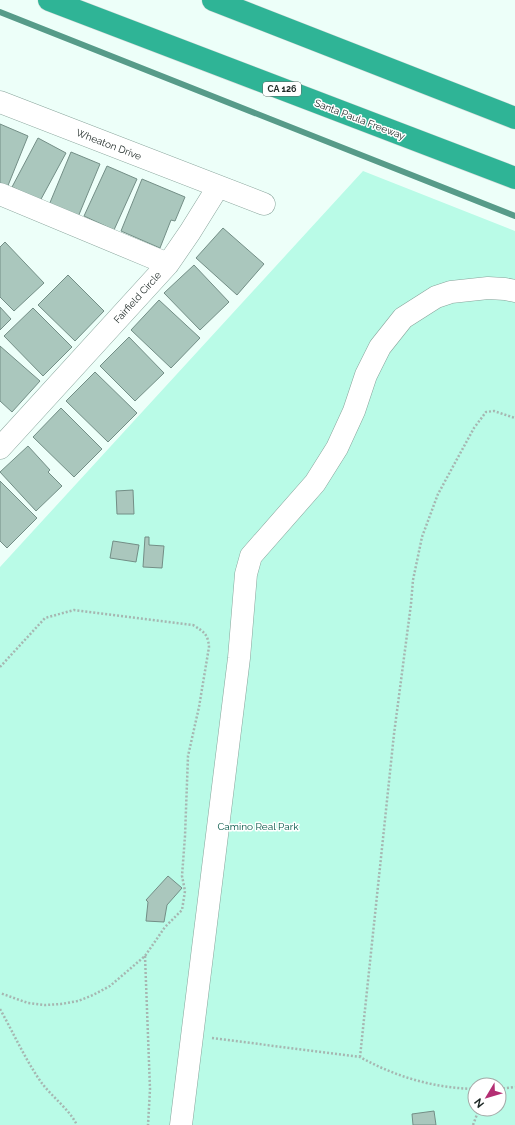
<svg xmlns="http://www.w3.org/2000/svg" width="515" height="1125" font-family="Raleway,sans-serif">
<style>
.green{fill:#b9fbe7;fill-rule:evenodd}
.lines{fill:none;stroke-linecap:round;stroke-linejoin:round}
.stream{stroke:#579b89;stroke-width:6}
.building{fill:#aac7bd;stroke:#738e86}
.minor-casing{stroke:#88a49b;stroke-width:23}
.highway-casing{stroke:#dbdcdc;stroke-width:23}
.path{stroke:#a6b6b1;stroke-width:2.5;stroke-dasharray:2 2;stroke-linecap:butt}
.minor{stroke:#fff;stroke-width:22}
.highway{stroke:#2fb496;stroke-width:22}
.labels{text-anchor:middle;stroke-width:3;stroke-linejoin:round;paint-order:stroke}
.shield{fill:#fff;stroke:#606866;stroke-width:1}
.shield-label{font-size:9px;font-weight:bold;fill:#1c2724}
.street-label{font-size:10px;fill:#1c2724;stroke:#fff}
.park-label{font-size:10px;fill:#005444;stroke:#fff}
</style>
<rect width="100%" height="100%" fill="#edfff9"/>
<path class="green" d="M 363,171 L 515,231 L 515,1125 L 0,1125 L 0,567 ZM 475,1085 L 499,1085 L 499,1109 L 475,1109 Z"/>
<g class="lines">
<path class="stream" d="M 0,12 L 515,216"/>
</g>
<path class="building" d="M 0,124 L 28,136 L 7,188 L 0,185 Z
M 38,138 L 66,153 L 40,201 L 12,187 Z
M 71,152 L 100,164 L 78,217 L 49,205 Z
M 107,166 L 137,179 L 114,230 L 84,216 Z
M 142,179 L 185,197 L 175,221 L 171,220 L 160,248 L 121,231 Z
M 223,228 L 264,264 L 237,295 L 196,258 Z
M 5,242 L 44,283 L 14,311 L 0,297 L 0,247 Z
M 194,265 L 229,302 L 200,330 L 164,293 Z
M 68,275 L 104,311 L 75,341 L 38,305 Z
M 159,300 L 200,338 L 171,368 L 131,330 Z
M 0,307 L 11,319 L 0,330 Z
M 33,308 L 72,347 L 43,376 L 4,336 Z
M 129,337 L 164,373 L 135,401 L 100,366 Z
M 0,346 L 40,381 L 12,412 L 0,401 Z
M 95,372 L 137,413 L 108,442 L 66,401 Z
M 61,408 L 102,449 L 74,477 L 33,437 Z
M 28,446 L 50,470 L 48,472 L 62,486 L 36,511 L 0,472 Z
M 0,481 L 37,518 L 7,548 L 0,541 Z
M 133,490 L 134,514 L 117,514 L 116,491 Z
M 145,537 L 149,537 L 149,545 L 164,546 L 162,568 L 143,567 Z
M 113,541 L 139,545 L 136,562 L 110,558 Z
M 168,876 L 182,888 L 167,905 L 164,922 L 146,921 L 148,902 L 146,900 Z
M 434,1111 L 436,1125 L 413,1125 L 412,1114 Z"/>
<g class="lines">
<defs>
<path id="minor" d="M 0,102 L 264,204
M 0,194 L 168,264
M 0,448 L 168,264 L 190,232 L 218,187
M 181,1125 L 239,658 L 246,574 L 251,556 L 315,483 L 337,448 L 354,411 L 366,375 L 380,347 L 403,318 L 436,297 L 451,292 L 488,288 L 505,289 L 515,291"/>
<path id="highway" d="M 49,0 L 515,178
M 213,0 L 515,118"/>
</defs>
<use href="#minor" class="minor-casing"/>
<use href="#highway" class="highway-casing"/>
<path class="path" d="M 0,667 L 45,618 L 74,610 L 193,625 C 204,632 208,634 209,647 L 199,707 L 188,756 L 185,836 L 182,876 L 185,891 L 182,910 L 165,927 L 145,956 L 110,986 L 93,995 L 78,1001 L 61,1004 L 45,1005 L 28,1003 L 0,993
M 145,956 L 150,1089 L 148,1125
M 0,1009 C 14,1034 25,1059 41,1082 C 52,1097 69,1109 77,1125
M 212,1038 L 360,1057 C 396,1077 434,1088 475,1089
M 360,1057 L 394,734 L 411,604 L 413,580 L 422,537 L 438,494 L 474,428 L 486,412 L 494,411 L 515,418
M 499,1089 L 515,1087
M 473,1125 L 479,1109"/>
<use href="#minor" class="minor"/>
<use href="#highway" class="highway"/>
</g>
<g class="labels">
<rect class="shield" x="263" y="82" width="38" height="14" rx="3"/>
<g class="shield-label">
<text x="282" y="92">CA 126</text>
</g>
<g class="street-label">
<text transform="translate(360 119) rotate(21)" y="4">Santa Paula Freeway</text>
<text transform="translate(109 144) rotate(21)" y="4">Wheaton Drive</text>
<text transform="translate(137 297) rotate(-48)" y="4">Fairfield Circle</text>
</g>
<g class="park-label">
<text x="258" y="830">Camino Real Park</text>
</g>
</g>
<g transform="translate(487 1097) rotate(232)"><circle r="19" fill="#ffffff" stroke="#a4a9a7"/>
<path d="M0-3L7 15L0 10L-7 15Z" fill="#b42e73"/>
<text y="-6" font-size="11" font-weight="bold" text-anchor="middle" fill="#1c2724">N</text>
</g>
</svg>
